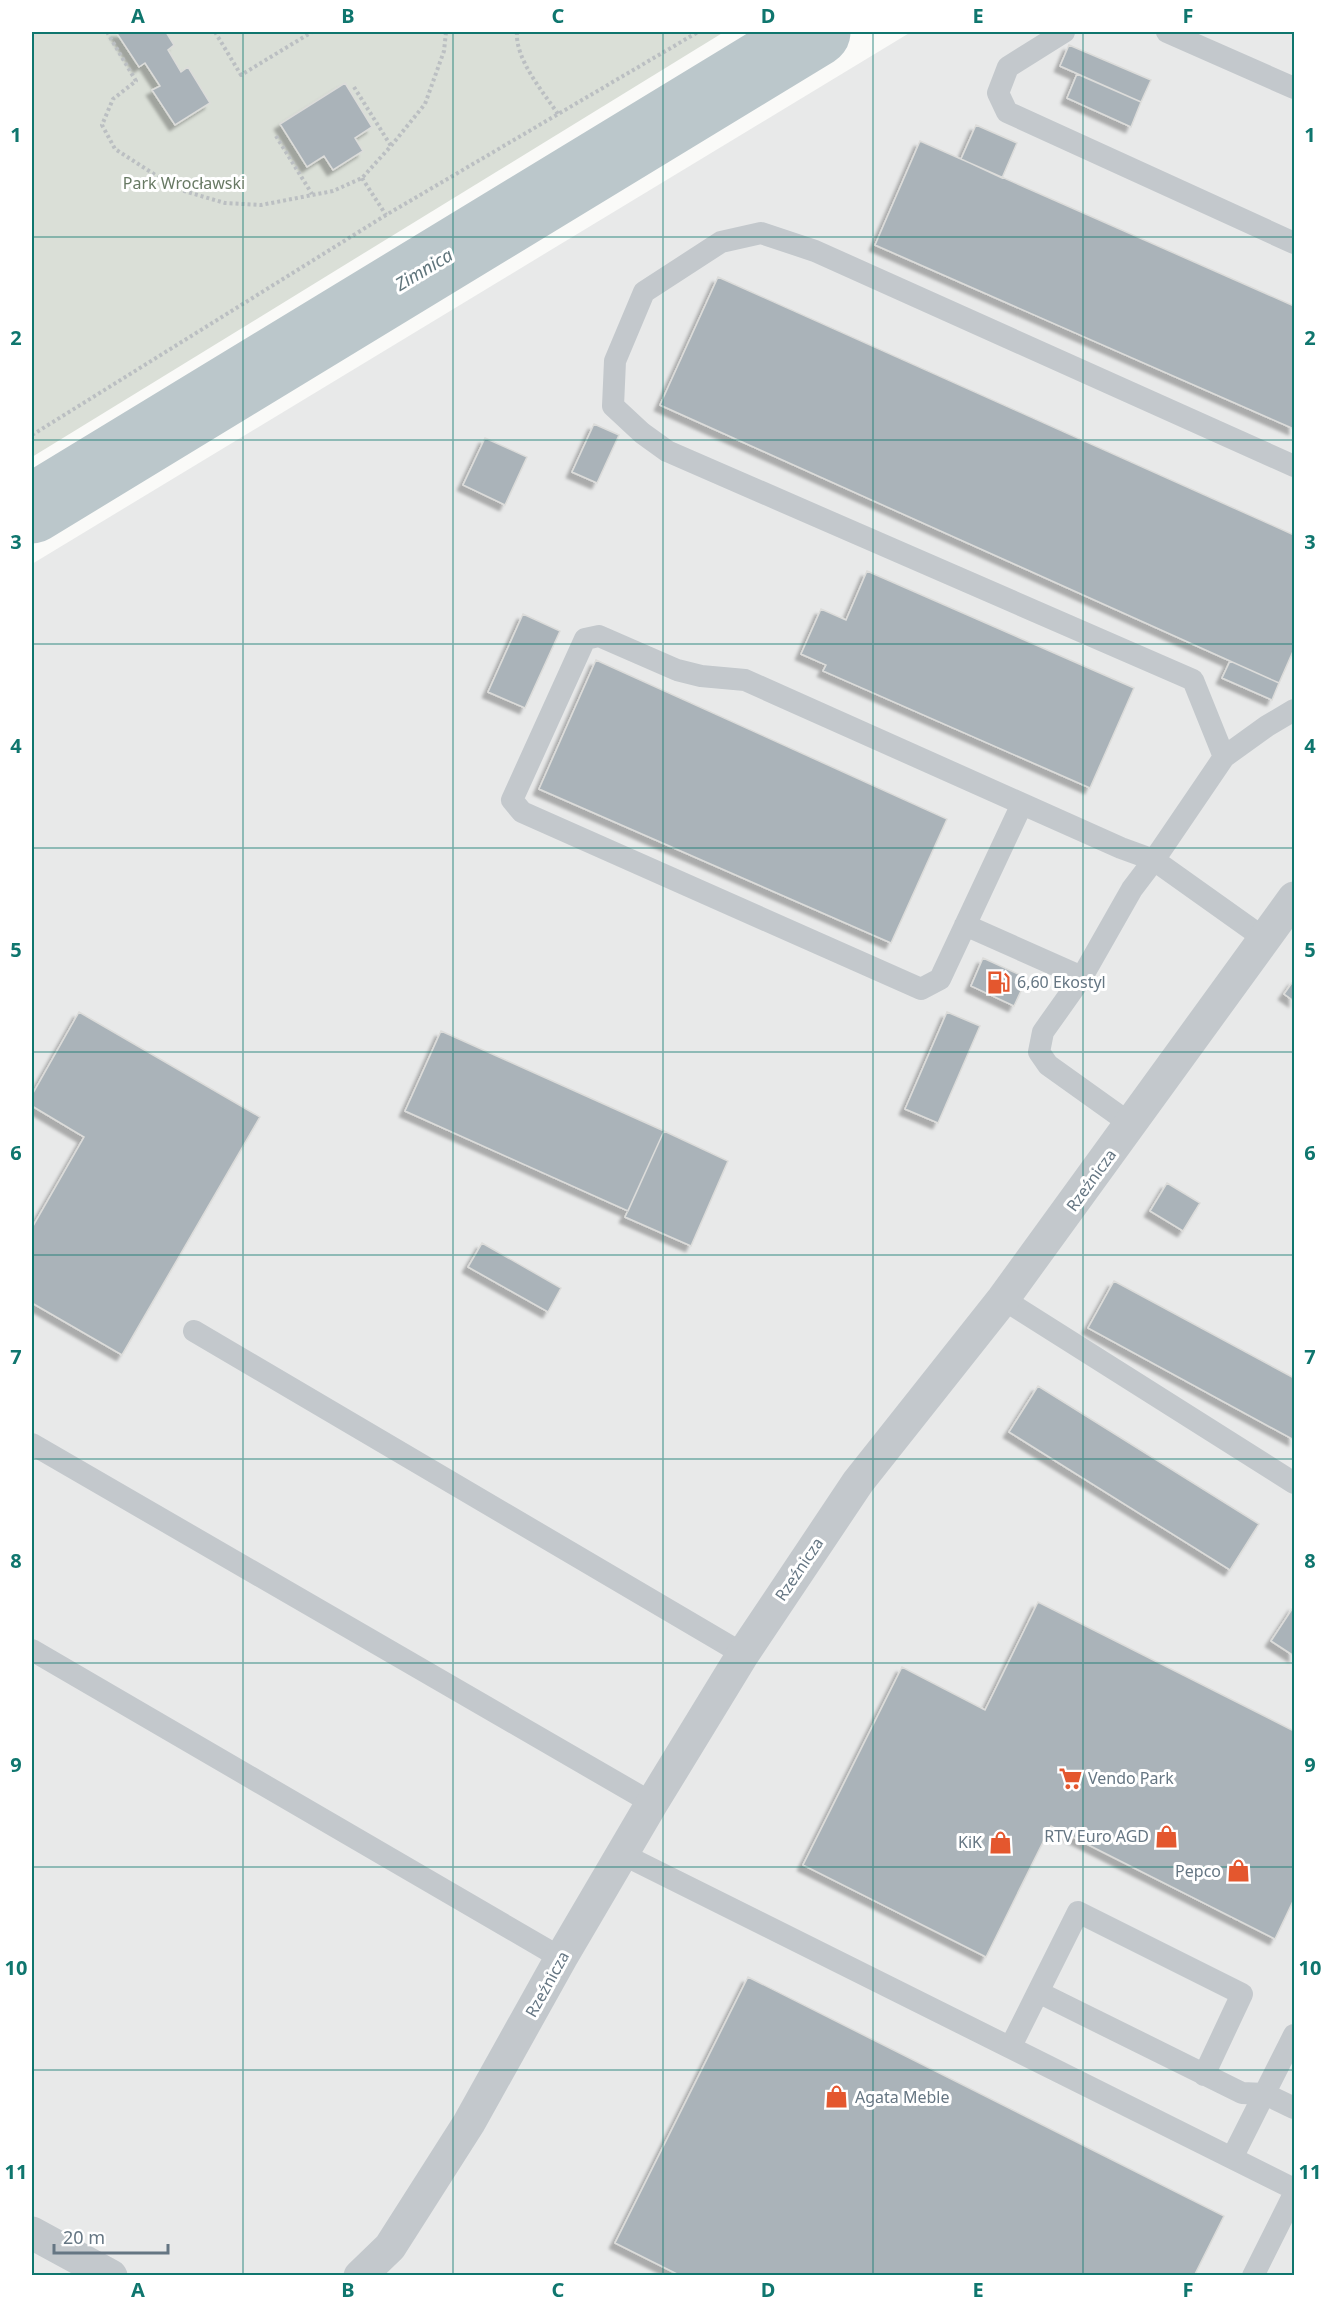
<svg xmlns="http://www.w3.org/2000/svg" width="1326" height="2307" font-family="'Noto Sans',sans-serif">
<style>
.built{fill:#e8e9e9}
.green{fill:#dadfd7}
.lines{fill:none;stroke-linecap:round;stroke-linejoin:round}
.river{stroke:#bbc7cb;stroke-width:69}
.building{fill:#aab3b9;stroke:#dcdcda;stroke-width:1.5;filter:url(#shadow)}
.path{stroke:#bbbfc2;stroke-width:4;stroke-dasharray:3 3;stroke-linecap:butt}
.service{stroke:#c3c8cc;stroke-width:22}
.minor{stroke:#c3c8cc;stroke-width:33}
.grid{fill:none;stroke:#0f766e;stroke-width:1.5;stroke-opacity:0.55}
.labels{text-anchor:middle;stroke-width:6;stroke-linejoin:round;paint-order:stroke}
.park-label{font-size:16px;fill:#687a64;stroke:#fff}
.poi-label{font-size:16px;fill:#657683;stroke:#fff;text-anchor:start}
.street-label{font-size:16px;fill:#657683;stroke:#fff}
.water-label{font-size:18px;font-style:italic;fill:#60757c;stroke:#fff}
.neatline{fill:none;stroke:#0f766e;stroke-width:2}
.grid-label{font-size:20px;text-anchor:middle;font-weight:bold;fill:#0f766e}
</style>
<defs>
<filter id="shadow"><feDropShadow dx="-5.5" dy="5.5" stdDeviation="1.5" flood-color="#0004"/></filter>
</defs>
<rect width="100%" height="100%" fill="#fafaf8"/>
<path class="built" d="M 911,32 L 1294,32 L 1294,2275 L 32,2276 L 32,564 Z"/>
<path class="green" d="M 32,32 L 724,32 L 32,457 Z"/>
<g class="lines">
<path class="river" d="M 32,509 L 816,32"/>
</g>
<path class="building" d="M 116,32 L 166,32 L 174,45 L 168,50 L 181,72 L 188,67 L 210,103 L 175,125 L 152,90 L 160,86 L 145,63 L 139,67 Z
M 1069,45 L 1151,80 L 1141,102 L 1060,66 Z
M 1077,74 L 1141,102 L 1131,127 L 1067,98 Z
M 345,83 L 372,127 L 355,138 L 363,151 L 333,170 L 324,156 L 307,167 L 280,124 Z
M 976,125 L 1017,143 L 1002,178 L 961,159 Z
M 920,141 L 1294,306 L 1294,429 L 875,245 Z
M 718,277 L 1294,535 L 1294,649 L 1279,683 L 660,405 Z
M 594,424 L 619,435 L 597,483 L 572,472 Z
M 485,438 L 527,457 L 505,505 L 463,485 Z
M 867,571 L 1134,688 L 1090,788 L 823,671 L 826,665 L 801,654 L 821,609 L 846,620 Z
M 523,614 L 560,631 L 525,708 L 488,692 Z
M 596,660 L 947,819 L 891,943 L 539,789 Z
M 1230,661 L 1279,683 L 1272,700 L 1222,678 Z
M 983,958 L 1027,978 L 1014,1006 L 971,986 Z
M 1294,980 L 1294,1001 L 1284,994 Z
M 79,1012 L 260,1117 L 122,1355 L 32,1303 L 32,1228 L 84,1137 L 32,1106 L 32,1095 Z
M 947,1012 L 980,1026 L 938,1123 L 905,1109 Z
M 441,1031 L 664,1131 L 628,1211 L 405,1111 Z
M 664,1131 L 728,1161 L 691,1246 L 625,1217 Z
M 1167,1183 L 1200,1203 L 1183,1231 L 1150,1211 Z
M 482,1243 L 561,1288 L 548,1312 L 468,1267 Z
M 1114,1281 L 1294,1378 L 1294,1440 L 1088,1328 Z
M 1038,1386 L 1259,1524 L 1230,1570 L 1009,1432 Z
M 1038,1602 L 1294,1731 L 1294,1899 L 1275,1939 L 1051,1826 L 986,1957 L 803,1865 L 902,1667 L 985,1710 Z
M 1294,1606 L 1294,1656 L 1271,1641 Z
M 748,1977 L 1224,2216 L 1194,2276 L 681,2276 L 615,2243 Z
M 748,1977 L 1224,2216 L 1194,2276 L 681,2276 L 615,2243 Z"/>
<g class="lines">
<path class="path" d="M 107,32 L 136,81 L 113,99 L 102,125 L 115,149 L 177,189 L 225,203 L 261,205 L 333,191 L 362,178 L 391,146 L 425,104 L 444,51 L 446,32
M 215,32 L 241,75 L 312,32
M 517,32 C 515,59 543,92 558,114
M 354,87 L 391,146
M 276,136 L 312,194
M 362,178 L 386,215
M 32,435 L 386,215 L 698,32"/>
<path class="service" d="M 1064,32 L 1008,67 L 998,93 L 1007,112 L 1294,243
M 1167,32 L 1294,88
M 1224,757 L 1193,680 L 667,451 L 642,433 L 613,406 L 615,361 L 644,292 L 721,242 L 761,233 L 815,251 L 1294,466
M 965,925 L 1082,977 L 1132,889 L 1154,860 L 1121,848 L 745,680 L 701,676 L 677,670 L 599,636 L 585,639 L 512,800 L 522,812 L 921,989 L 940,979 L 1022,804
M 1265,939 L 1154,860 L 1224,757 L 1267,726 L 1294,710
M 1082,977 L 1043,1032 L 1039,1052 L 1048,1065 L 1132,1125
M 1003,1299 L 1294,1483
M 194,1331 L 743,1654
M 32,1444 L 652,1803
M 32,1650 L 561,1958
M 622,1854 L 1294,2189
M 1038,1992 L 1078,1912 L 1242,1994 L 1204,2075
M 1011,2046 L 1038,1992 L 1242,2093 L 1265,2094 L 1294,2108
M 1232,2158 L 1294,2035
M 1253,2276 L 1294,2194"/>
<path class="minor" d="M 32,2233 L 111,2276
M 360,2276 L 390,2247 L 469,2123 L 561,1958 L 652,1803 L 743,1654 L 858,1482 L 1003,1299 L 1294,898"/>
</g>
<path class="grid" d="M 243,32 L 243,2276M 453,32 L 453,2276M 663,32 L 663,2276M 873,32 L 873,2276M 1083,32 L 1083,2276M 32,237 L 1294,237M 32,440 L 1294,440M 32,644 L 1294,644M 32,848 L 1294,848M 32,1052 L 1294,1052M 32,1255 L 1294,1255M 32,1459 L 1294,1459M 32,1663 L 1294,1663M 32,1867 L 1294,1867M 32,2070 L 1294,2070"/>
<defs>
<symbol id="fuel-bare" viewBox="-9 -9 18 18"><path d="M-5.5-6h7V0h2V4h1.3V-2.5L3-4.5l.8-.8L6-3V5H2.5V1h-1V6h-7ZM-4.2-4.7v3.2H.2V-4.7Z" fill="#e4572e" stroke="#fff" stroke-width="2.5" paint-order="stroke"/></symbol>
<symbol id="supermarket-bare" viewBox="-9 -9 18 18"><path d="M-6-5.5h2.5l.6 2H6L4.5 2H-2.5L-4.4-4H-6ZM-1.5 3.2a1.3 1.3 0 1 0 .1 0ZM3 3.2a1.3 1.3 0 1 0 .1 0Z" fill="#e4572e" stroke="#fff" stroke-width="2.5" paint-order="stroke"/></symbol>
<symbol id="shop-bare" viewBox="-9 -9 18 18"><path d="M-5-2.5h2.3a2.7 3.5 0 0 1 5.4 0H5L5.5 6h-11ZM-1.5-2.5h3a1.5 2.3 0 0 0-3 0Z" fill="#e4572e" stroke="#fff" stroke-width="2.5" paint-order="stroke"/></symbol>
</defs>
<g fill-rule="evenodd">
<use href="#fuel-bare" x="982" y="966" width="33" height="33"/>
<use href="#supermarket-bare" x="1054" y="1762" width="33" height="33"/>
<use href="#shop-bare" x="1150" y="1820" width="33" height="33"/>
<use href="#shop-bare" x="984" y="1826" width="33" height="33"/>
<use href="#shop-bare" x="1222" y="1854" width="33" height="33"/>
<use href="#shop-bare" x="820" y="2080" width="33" height="33"/>
</g>
<g class="labels">
<g class="park-label">
<text x="184" y="189">Park Wrocławski</text>
</g>
<g class="poi-label">
<text x="1017" y="988">6,60 Ekostyl</text>
<text x="1088" y="1784">Vendo Park</text>
<text x="1149" y="1842" text-anchor="end">RTV Euro AGD</text>
<text x="982" y="1848" text-anchor="end">KiK</text>
<text x="1221" y="1877" text-anchor="end">Pepco</text>
<text x="855" y="2103">Agata Meble</text>
</g>
<g class="street-label">
<text transform="translate(1091 1180) rotate(-54)" y="6">Rzeźnicza</text>
<text transform="translate(799 1569) rotate(-56)" y="6">Rzeźnicza</text>
<text transform="translate(547 1984) rotate(-61)" y="6">Rzeźnicza</text>
</g>
<g class="water-label">
<text transform="translate(424 270) rotate(-31)" y="6">Zimnica</text>
</g>
</g>
<rect width="1326" height="2307" fill="none" stroke="#ffffff" stroke-width="66"/>
<path d="M54 2244v9h114v-9" fill="none" stroke="#657683" stroke-width="3"/>
<text x="63" y="2244" font-size="18" fill="#657683" stroke="#ffffff" stroke-width="4.5" paint-order="stroke">20 m</text>
<rect x="33" y="33" width="1260" height="2241" class="neatline"/>
<g class="grid-label">
<text x="138" y="23">A</text>
<text x="348" y="23">B</text>
<text x="558" y="23">C</text>
<text x="768" y="23">D</text>
<text x="978" y="23">E</text>
<text x="1188" y="23">F</text>
<text x="16" y="142">1</text>
<text x="1310" y="142">1</text>
<text x="16" y="345">2</text>
<text x="1310" y="345">2</text>
<text x="16" y="549">3</text>
<text x="1310" y="549">3</text>
<text x="16" y="753">4</text>
<text x="1310" y="753">4</text>
<text x="16" y="957">5</text>
<text x="1310" y="957">5</text>
<text x="16" y="1160">6</text>
<text x="1310" y="1160">6</text>
<text x="16" y="1364">7</text>
<text x="1310" y="1364">7</text>
<text x="16" y="1568">8</text>
<text x="1310" y="1568">8</text>
<text x="16" y="1772">9</text>
<text x="1310" y="1772">9</text>
<text x="16" y="1975">10</text>
<text x="1310" y="1975">10</text>
<text x="16" y="2179">11</text>
<text x="1310" y="2179">11</text>
<text x="138" y="2297">A</text>
<text x="348" y="2297">B</text>
<text x="558" y="2297">C</text>
<text x="768" y="2297">D</text>
<text x="978" y="2297">E</text>
<text x="1188" y="2297">F</text>
</g>
</svg>
